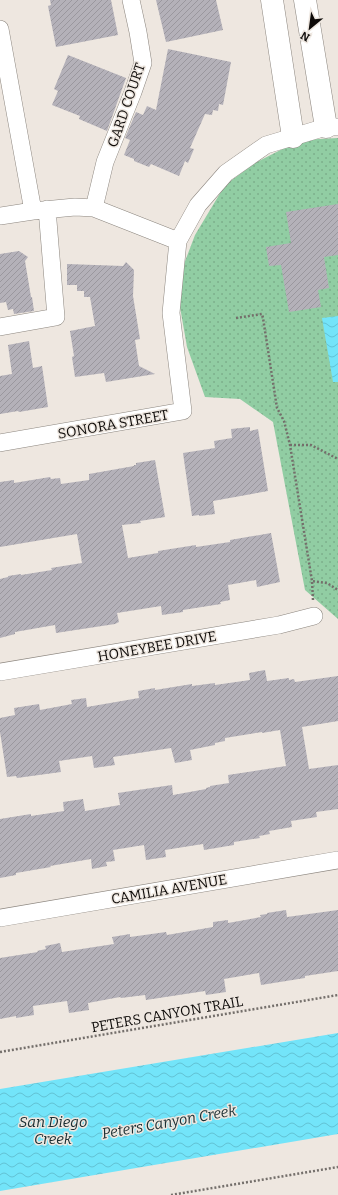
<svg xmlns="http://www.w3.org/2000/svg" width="338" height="1195" font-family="Bitter,serif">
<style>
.park{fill:url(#park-dots)}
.water{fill:url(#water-waves)}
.building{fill:url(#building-hatch)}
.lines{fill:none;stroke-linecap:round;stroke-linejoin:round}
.street-casing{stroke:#8c867f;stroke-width:18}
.secondary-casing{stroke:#8c867f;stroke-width:23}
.path{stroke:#746f6b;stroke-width:2.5;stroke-dasharray:2 2;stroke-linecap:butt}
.street{stroke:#fff;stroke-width:17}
.secondary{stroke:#fff;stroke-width:22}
.labels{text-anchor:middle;stroke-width:3;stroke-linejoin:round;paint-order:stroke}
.street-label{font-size:14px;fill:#0e0b09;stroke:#eee7e0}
.water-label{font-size:15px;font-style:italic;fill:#1a2e32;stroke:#eee7e0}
</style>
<defs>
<pattern id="park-dots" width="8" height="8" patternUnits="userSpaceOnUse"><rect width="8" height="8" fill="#91cda3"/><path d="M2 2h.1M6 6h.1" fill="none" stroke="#7caf8b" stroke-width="1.8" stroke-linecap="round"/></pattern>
<pattern id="water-waves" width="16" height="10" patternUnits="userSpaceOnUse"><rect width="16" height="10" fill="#73e4f9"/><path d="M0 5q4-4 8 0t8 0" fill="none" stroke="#62c2d4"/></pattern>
<pattern id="building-hatch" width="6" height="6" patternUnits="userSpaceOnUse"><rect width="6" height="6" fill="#b4b1b9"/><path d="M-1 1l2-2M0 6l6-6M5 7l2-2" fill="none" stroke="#9a979e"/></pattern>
</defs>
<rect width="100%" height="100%" fill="#eee7e0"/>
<path class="park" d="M 338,138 L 338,619 L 305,590 L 273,422 L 240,399 L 205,397 L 187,347 L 180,307 L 184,264 L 195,235 L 225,185 L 255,163 L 300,140 Z"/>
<path class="water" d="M 338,316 L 338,382 L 333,382 L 322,318 Z
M 338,1033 L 338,1134 L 0,1191 L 0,1089 Z"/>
<path class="building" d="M 50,0 L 111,0 L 118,35 L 56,47 L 48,6 L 51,5 Z
M 156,0 L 216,0 L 223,30 L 166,42 Z
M 168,49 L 231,62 L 223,105 L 219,104 L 218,111 L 213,110 L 212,115 L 205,114 L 190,148 L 194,149 L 188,163 L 185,161 L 179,176 L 151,164 L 149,167 L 134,161 L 134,159 L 124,155 L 130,140 L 125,138 L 136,112 L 143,115 L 147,106 L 156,110 Z
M 68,55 L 126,78 L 107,131 L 79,119 L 80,116 L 52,105 L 58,91 L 54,89 Z
M 338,204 L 338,255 L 324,257 L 329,288 L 318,290 L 321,307 L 289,312 L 281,265 L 269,266 L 266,247 L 291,243 L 286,212 Z
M 19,251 L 28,257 L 25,261 L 31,297 L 32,297 L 34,311 L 14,314 L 13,309 L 8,310 L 6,302 L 0,303 L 0,254 Z
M 126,262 L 134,270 L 133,296 L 140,339 L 135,340 L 139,366 L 155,374 L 106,382 L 104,373 L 75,377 L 72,357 L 74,356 L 70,331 L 95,326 L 90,297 L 84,297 L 84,291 L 77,291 L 77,285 L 67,285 L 67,264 L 123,266 Z
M 29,341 L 33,368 L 42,366 L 48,407 L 19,412 L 18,411 L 0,414 L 0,376 L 12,374 L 8,345 Z
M 250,427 L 250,431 L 258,429 L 268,491 L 213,501 L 215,514 L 199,516 L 199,515 L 192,516 L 183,453 L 215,448 L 214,441 L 232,438 L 231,429 Z
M 155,460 L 165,517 L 140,521 L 141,523 L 122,525 L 128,558 L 158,553 L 158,551 L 196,545 L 196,547 L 230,542 L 230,540 L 271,533 L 280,582 L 257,587 L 256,580 L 228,585 L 230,600 L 220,602 L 221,604 L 183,610 L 183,612 L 162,615 L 161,606 L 117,613 L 119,622 L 115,624 L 56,633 L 55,625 L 15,632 L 15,634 L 0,638 L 0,579 L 8,577 L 8,576 L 21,574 L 21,575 L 52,570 L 51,568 L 82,563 L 77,534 L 0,547 L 0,482 L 14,480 L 14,483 L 50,477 L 51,479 L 60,478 L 61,484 L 89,480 L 89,474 L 134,466 L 134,465 L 136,465 L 136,463 Z
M 265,670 L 267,681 L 289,678 L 289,680 L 294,679 L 295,682 L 338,676 L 338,721 L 302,727 L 309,769 L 338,765 L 338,809 L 316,812 L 317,817 L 291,821 L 292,827 L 269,831 L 270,834 L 259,836 L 260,838 L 234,842 L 234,845 L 204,850 L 203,844 L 165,850 L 166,857 L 146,860 L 144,845 L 113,850 L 115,861 L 106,862 L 107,866 L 92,869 L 91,859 L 50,866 L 51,867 L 16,873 L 16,875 L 0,878 L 0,819 L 31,814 L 31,816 L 64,811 L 63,802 L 83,799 L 85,811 L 120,805 L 118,793 L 131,791 L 172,785 L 173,795 L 206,789 L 206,788 L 210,787 L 210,786 L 229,783 L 228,775 L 286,766 L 280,730 L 262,733 L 262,732 L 225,738 L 225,741 L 215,743 L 215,745 L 190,750 L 192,760 L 175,763 L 171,748 L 113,757 L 115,765 L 94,768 L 92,756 L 59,761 L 61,772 L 17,778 L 16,776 L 7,777 L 0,732 L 0,718 L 15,715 L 14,708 L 39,704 L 40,710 L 72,704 L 71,700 L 86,698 L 87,707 L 139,698 L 138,691 L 155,688 L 155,690 L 192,684 L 192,686 L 215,683 L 215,685 L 250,680 L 249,673 Z
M 286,910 L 287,917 L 338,910 L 338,971 L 305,976 L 305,978 L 261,985 L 259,973 L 224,979 L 226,992 L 206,995 L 205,991 L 146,1000 L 145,995 L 121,998 L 120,997 L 88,1003 L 89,1010 L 69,1013 L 67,1001 L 33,1006 L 34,1015 L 16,1018 L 16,1016 L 0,1019 L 0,958 L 38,952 L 37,951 L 46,949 L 45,946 L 60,943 L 62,952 L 114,944 L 112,937 L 130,934 L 130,937 L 166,932 L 167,935 L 213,927 L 213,922 L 228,920 L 228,923 L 261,917 L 260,915 L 267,914 L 267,913 Z"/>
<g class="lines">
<defs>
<path id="street" d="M 0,29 L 33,211
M 94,208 L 105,162 L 133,92 L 143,63 L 138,32 L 131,0
M 0,216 L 33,211 L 75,207 L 94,208 L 178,241
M 0,327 L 56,317 L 47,209
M 0,443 L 183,411 L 171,313 L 178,241 L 198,205 L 226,173 L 266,145 L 326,127 L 338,127
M 0,672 L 279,625 L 314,616
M 0,918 L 338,860"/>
<path id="secondary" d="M 272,0 L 293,137
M 305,0 L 326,127"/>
</defs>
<use href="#street" class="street-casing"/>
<use href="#secondary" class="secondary-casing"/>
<path class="path" d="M 236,318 L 262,314 L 263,318 L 277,408 L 284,421 L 290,445 L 312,581
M 290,445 L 311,445 L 338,459
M 313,600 L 312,581 L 327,583 L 338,590
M 0,1052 L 338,995
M 171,1195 L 338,1167"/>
<use href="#street" class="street"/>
<use href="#secondary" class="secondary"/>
</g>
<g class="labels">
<g class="street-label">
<text transform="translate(126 105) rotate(-71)" y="5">GARD COURT</text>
<text transform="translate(113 424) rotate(-10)" y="5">SONORA STREET</text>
<text transform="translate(157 646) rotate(-10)" y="5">HONEYBEE DRIVE</text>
<text transform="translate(169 889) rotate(-10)" y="5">CAMILIA AVENUE</text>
<text transform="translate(167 1014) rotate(-10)" y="5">PETERS CANYON TRAIL</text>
</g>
<g class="water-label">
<text x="53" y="1127">San Diego<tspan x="53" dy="17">Creek</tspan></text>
<text transform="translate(169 1122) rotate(-10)" y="5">Peters Canyon Creek</text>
</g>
</g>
<g transform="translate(310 28) rotate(209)" stroke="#eee7e0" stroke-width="3" paint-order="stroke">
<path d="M0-3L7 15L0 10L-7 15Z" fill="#0e0b09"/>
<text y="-6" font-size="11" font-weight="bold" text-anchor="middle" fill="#0e0b09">N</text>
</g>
</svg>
